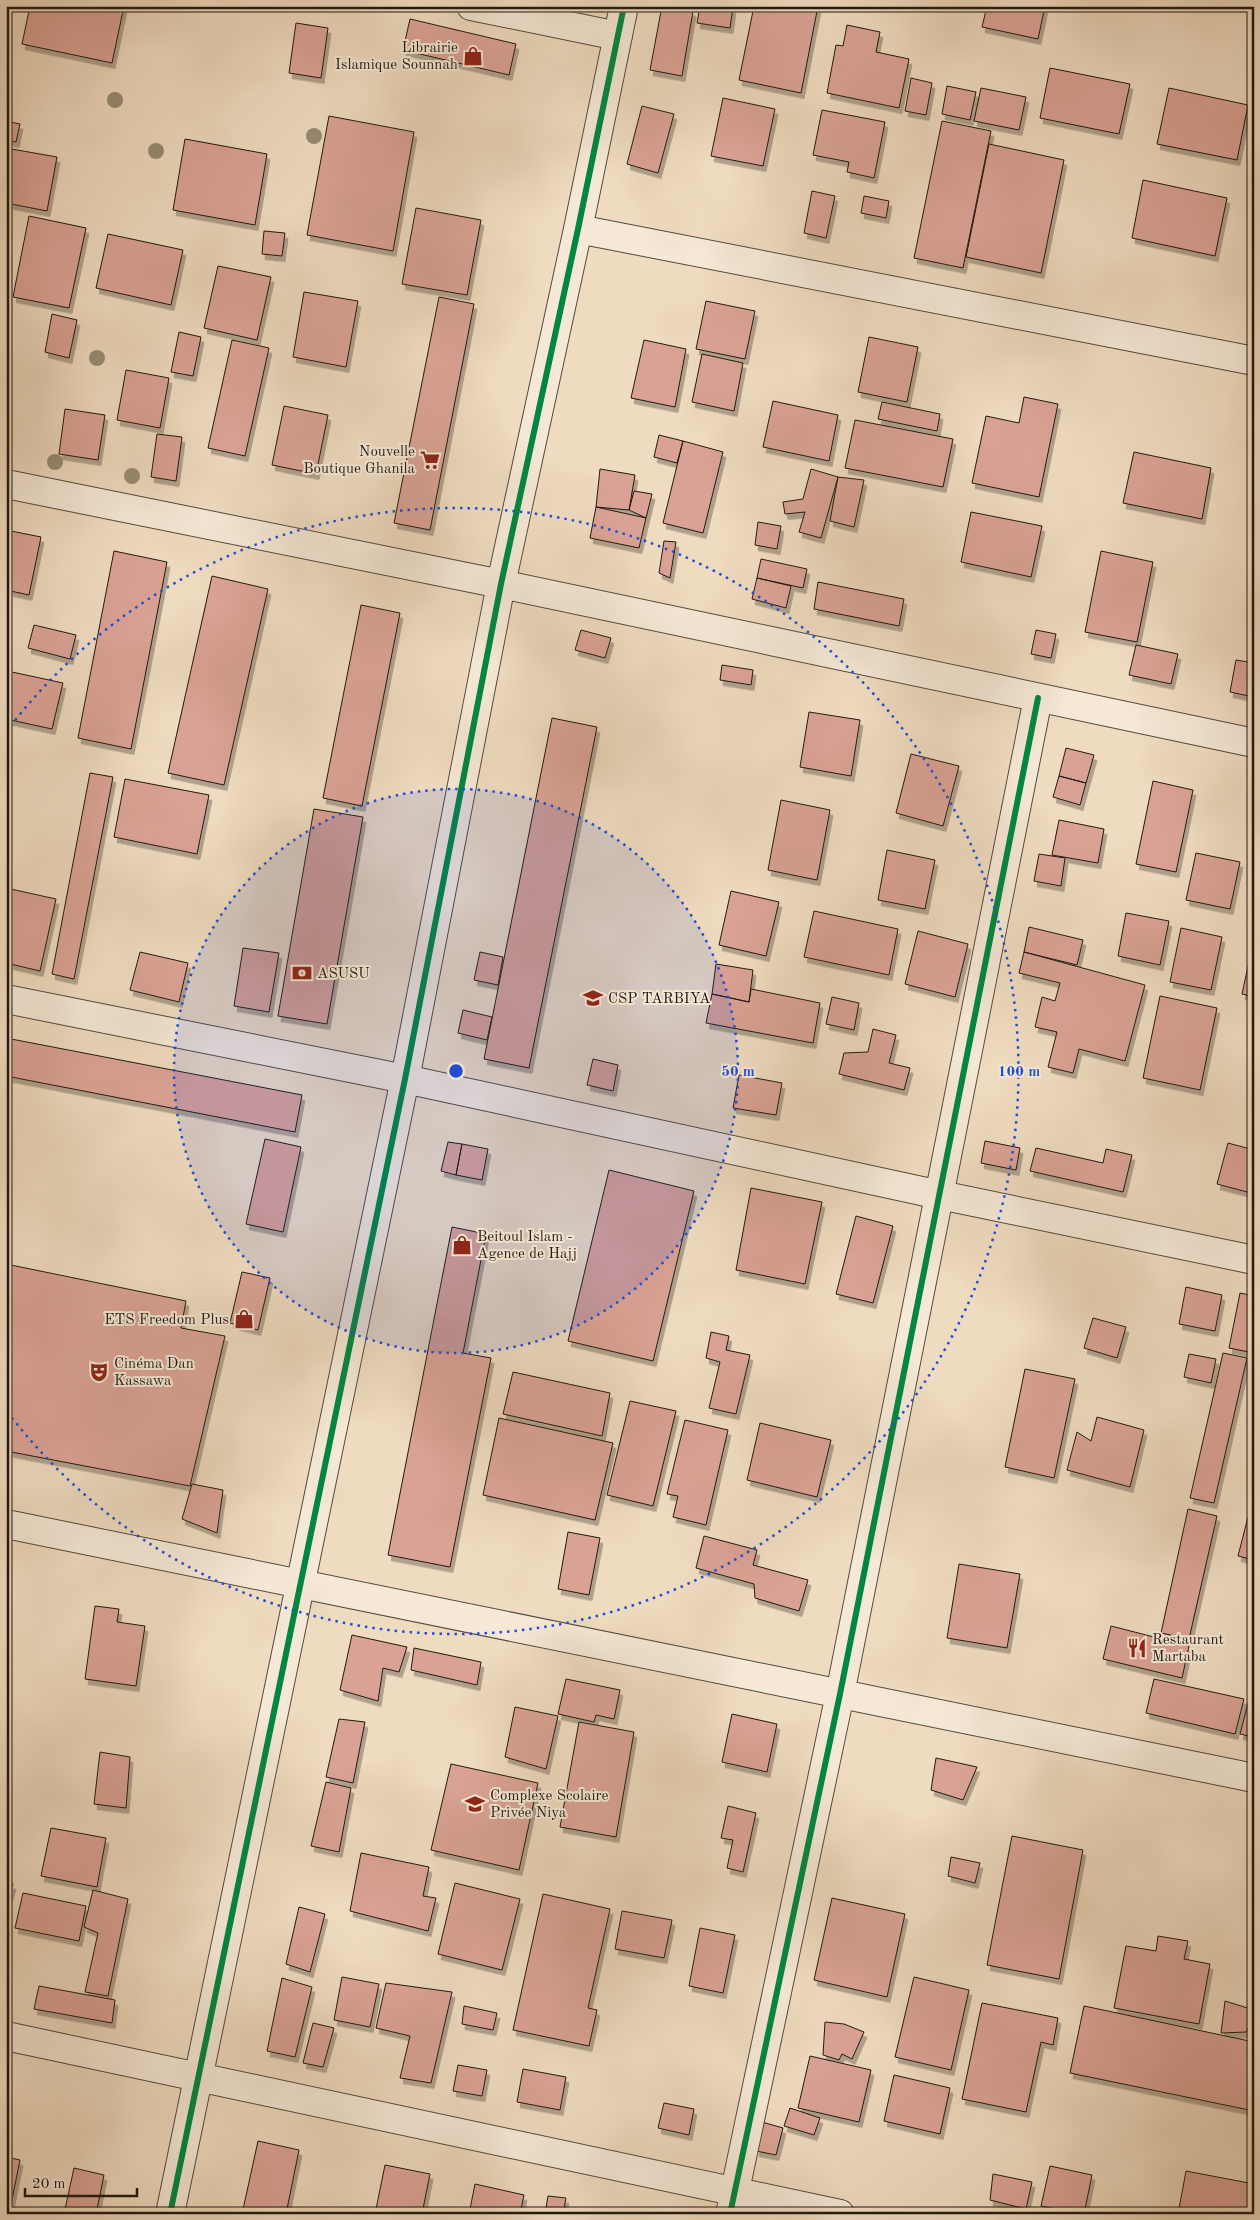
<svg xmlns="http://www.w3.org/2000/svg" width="1260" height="2220" font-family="'Old Standard TT',serif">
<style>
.building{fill:#daa295;stroke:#201910;filter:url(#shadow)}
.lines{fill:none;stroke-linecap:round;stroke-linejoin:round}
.minor-casing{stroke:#544a3c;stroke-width:30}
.minor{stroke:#f5e8d6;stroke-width:28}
.cycleway-casing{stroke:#f5e8d6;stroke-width:9}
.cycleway{stroke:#00873e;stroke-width:6}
.tree{fill:#978c74}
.ring{fill:none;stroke:#1d4ed8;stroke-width:2.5;stroke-dasharray:2.5 5}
.labels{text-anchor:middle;stroke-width:4;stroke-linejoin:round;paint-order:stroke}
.poi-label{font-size:15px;fill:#201910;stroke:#f5e8d6;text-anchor:start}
.centre{fill:#1d4ed8;stroke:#f5e8d6;stroke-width:2.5}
.ring-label{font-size:15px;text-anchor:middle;font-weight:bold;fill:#1d4ed8;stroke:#f5e8d6;stroke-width:4;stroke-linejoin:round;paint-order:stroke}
</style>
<defs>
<filter id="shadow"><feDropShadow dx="3" dy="5.5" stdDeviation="0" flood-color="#0004"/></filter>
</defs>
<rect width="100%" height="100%" fill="#efdbc0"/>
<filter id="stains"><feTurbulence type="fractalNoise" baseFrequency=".004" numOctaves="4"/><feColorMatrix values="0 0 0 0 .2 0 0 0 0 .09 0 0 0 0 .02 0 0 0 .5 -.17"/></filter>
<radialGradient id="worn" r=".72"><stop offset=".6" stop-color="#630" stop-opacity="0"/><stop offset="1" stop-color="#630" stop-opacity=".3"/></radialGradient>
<path class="building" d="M 30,6 L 124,6 L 112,63 L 22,44 Z
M 662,6 L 693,11 L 682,76 L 650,70 Z
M 700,6 L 733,6 L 730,28 L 697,23 Z
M 754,6 L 818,6 L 801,93 L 739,80 Z
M 987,6 L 1045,6 L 1038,39 L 982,27 Z
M 410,19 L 516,44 L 509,75 L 403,50 Z
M 296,23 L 328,28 L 321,78 L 289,73 Z
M 847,25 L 880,32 L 876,52 L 909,59 L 899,108 L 827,93 L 836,45 L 843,46 Z
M 1050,68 L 1130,84 L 1119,134 L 1040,118 Z
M 911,78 L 932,83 L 926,115 L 905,111 Z
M 947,86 L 976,92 L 970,120 L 942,114 Z
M 981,88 L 1026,97 L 1019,130 L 974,121 Z
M 1169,88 L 1248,105 L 1237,160 L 1157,144 Z
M 723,98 L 775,109 L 763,166 L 711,156 Z
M 642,106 L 674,114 L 658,173 L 627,164 Z
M 822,110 L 885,122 L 874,178 L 847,172 L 849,162 L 813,155 Z
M 329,116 L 414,132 L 393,251 L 307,235 Z
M 6,121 L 20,124 L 16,142 L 6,140 Z
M 942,121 L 991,131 L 963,268 L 914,258 Z
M 185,139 L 267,154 L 255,225 L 173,210 Z
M 989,144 L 1064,160 L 1041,273 L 966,257 Z
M 6,148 L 57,157 L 47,211 L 6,203 Z
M 1143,180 L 1227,198 L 1215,256 L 1132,238 Z
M 812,191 L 835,196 L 826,238 L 804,233 Z
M 864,196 L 889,201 L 886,218 L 861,213 Z
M 416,208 L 481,220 L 467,295 L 402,284 Z
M 29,216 L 86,228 L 69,308 L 13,297 Z
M 264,231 L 285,233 L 282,256 L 262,254 Z
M 108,234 L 183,250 L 171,305 L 96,288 Z
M 218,266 L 271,277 L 257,340 L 204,328 Z
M 304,292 L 358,301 L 346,367 L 293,357 Z
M 439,297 L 474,304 L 430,530 L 394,523 Z
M 706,301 L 755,311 L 745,359 L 696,349 Z
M 52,314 L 77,320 L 69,358 L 45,352 Z
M 179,332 L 201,337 L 193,376 L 171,372 Z
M 869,337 L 918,347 L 907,402 L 858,392 Z
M 232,340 L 269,348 L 245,456 L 208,448 Z
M 644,340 L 686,349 L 675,407 L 631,398 Z
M 702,354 L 743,363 L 734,411 L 692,402 Z
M 126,370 L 169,378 L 160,428 L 117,420 Z
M 1024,397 L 1058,404 L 1039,497 L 972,483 L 986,416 L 1019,423 Z
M 773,401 L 838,415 L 829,461 L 763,447 Z
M 882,402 L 940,414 L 937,431 L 878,419 Z
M 284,406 L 328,415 L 316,474 L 272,465 Z
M 65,409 L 105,415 L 98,460 L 59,454 Z
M 855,420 L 953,439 L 943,487 L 845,468 Z
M 157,434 L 182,437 L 176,481 L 151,477 Z
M 659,435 L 683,441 L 677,463 L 654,457 Z
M 683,441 L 723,452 L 703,533 L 663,523 Z
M 1134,452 L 1211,468 L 1202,519 L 1123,503 Z
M 600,469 L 635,475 L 629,510 L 596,507 Z
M 811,469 L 838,477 L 821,538 L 799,532 L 805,512 L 785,514 L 783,502 L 803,499 Z
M 838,477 L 864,480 L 854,527 L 830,521 Z
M 634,491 L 652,494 L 646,518 L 629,510 Z
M 596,507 L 646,518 L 639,548 L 590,538 Z
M 971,512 L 1042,526 L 1031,577 L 961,562 Z
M 758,522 L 781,526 L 777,549 L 755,545 Z
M 6,530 L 41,537 L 29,595 L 6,590 Z
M 664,541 L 676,542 L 670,578 L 659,573 Z
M 114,551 L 167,562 L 131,749 L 78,738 Z
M 1101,551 L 1153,562 L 1137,642 L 1085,632 Z
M 761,559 L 807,569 L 803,588 L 757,578 Z
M 212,576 L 268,589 L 224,785 L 168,773 Z
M 757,578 L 791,586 L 786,608 L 752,599 Z
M 818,582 L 904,599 L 899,626 L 814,609 Z
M 361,605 L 400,613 L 362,806 L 323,798 Z
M 34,625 L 76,635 L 70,659 L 28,648 Z
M 581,630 L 611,638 L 605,658 L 575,650 Z
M 1036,630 L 1056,634 L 1051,658 L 1031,654 Z
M 1136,645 L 1178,654 L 1171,684 L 1129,675 Z
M 1236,660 L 1254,663 L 1254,697 L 1230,692 Z
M 722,665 L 753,670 L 751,685 L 720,680 Z
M 12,672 L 63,683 L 52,729 L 6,719 L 6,698 Z
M 809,712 L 860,720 L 851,776 L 800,767 Z
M 552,718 L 597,727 L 529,1068 L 484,1059 Z
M 1066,748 L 1094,755 L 1086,783 L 1059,776 Z
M 911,754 L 959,766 L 943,826 L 896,813 Z
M 90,773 L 113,777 L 74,979 L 52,974 Z
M 1059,776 L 1086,783 L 1080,805 L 1053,797 Z
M 125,779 L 209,795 L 197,854 L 114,837 Z
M 1153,781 L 1193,790 L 1176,872 L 1136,864 Z
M 781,800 L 830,810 L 817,880 L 768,870 Z
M 314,809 L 363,817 L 327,1024 L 278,1016 Z
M 1059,820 L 1104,829 L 1098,863 L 1052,855 Z
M 887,850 L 935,860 L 925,909 L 878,900 Z
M 1196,853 L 1240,862 L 1230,909 L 1186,900 Z
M 1039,854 L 1065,858 L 1061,886 L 1034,881 Z
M 6,888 L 56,899 L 40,971 L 6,963 Z
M 731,891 L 779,902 L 766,956 L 719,945 Z
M 814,911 L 898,929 L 889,975 L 804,957 Z
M 1126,913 L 1169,921 L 1160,965 L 1118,956 Z
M 1029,927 L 1083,940 L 1077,965 L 1024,952 Z
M 1181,928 L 1222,937 L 1211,990 L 1170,982 Z
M 918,931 L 968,944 L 955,997 L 905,984 Z
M 1253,943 L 1254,943 L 1254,997 L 1242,994 Z
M 243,948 L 279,953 L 269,1012 L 234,1006 Z
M 140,952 L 188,963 L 179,1002 L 130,990 Z
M 480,952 L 503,957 L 498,985 L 474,980 Z
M 1024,952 L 1145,985 L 1125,1061 L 1079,1049 L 1073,1073 L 1048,1067 L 1057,1032 L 1035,1027 L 1042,997 L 1055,1001 L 1060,983 L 1019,973 Z
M 716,964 L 753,970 L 749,1002 L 712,994 Z
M 751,989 L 820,1003 L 813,1043 L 706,1023 L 712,994 L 749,1002 Z
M 1160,996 L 1217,1008 L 1200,1090 L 1143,1078 Z
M 832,997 L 859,1003 L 854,1030 L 826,1024 Z
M 463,1010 L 492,1017 L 487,1040 L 458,1033 Z
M 873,1029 L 896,1035 L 889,1063 L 910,1068 L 904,1090 L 839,1074 L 844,1053 L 868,1052 Z
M 6,1038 L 302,1095 L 295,1132 L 6,1076 Z
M 593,1059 L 618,1065 L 613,1091 L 587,1085 Z
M 739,1075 L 782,1083 L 776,1115 L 733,1108 Z
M 265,1139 L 301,1147 L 283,1232 L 246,1224 Z
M 985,1141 L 1020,1148 L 1016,1170 L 981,1163 Z
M 448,1142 L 462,1144 L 456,1175 L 441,1171 Z
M 1228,1143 L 1254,1150 L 1254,1184 L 1251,1193 L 1217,1184 Z
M 462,1144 L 488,1149 L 482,1180 L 456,1175 Z
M 1036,1148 L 1103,1163 L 1106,1149 L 1132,1155 L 1123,1192 L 1030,1171 Z
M 609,1170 L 694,1191 L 653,1361 L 568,1341 Z
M 751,1188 L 822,1202 L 805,1284 L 736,1270 Z
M 856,1216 L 893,1226 L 873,1303 L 836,1294 Z
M 452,1227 L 486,1234 L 463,1353 L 491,1358 L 450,1567 L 388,1555 Z
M 6,1264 L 186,1301 L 181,1328 L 225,1336 L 190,1486 L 6,1451 Z
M 242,1272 L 270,1278 L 258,1330 L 230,1323 Z
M 1186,1287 L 1222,1295 L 1215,1331 L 1179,1324 Z
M 1240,1293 L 1254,1296 L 1254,1353 L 1229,1348 Z
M 1093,1318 L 1126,1327 L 1117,1358 L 1084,1348 Z
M 711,1332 L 729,1336 L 726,1350 L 750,1355 L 736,1414 L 709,1408 L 720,1362 L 706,1358 Z
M 1223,1353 L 1247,1358 L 1214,1503 L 1190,1498 Z
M 1189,1354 L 1216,1359 L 1211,1383 L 1184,1377 Z
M 1025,1369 L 1075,1379 L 1054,1478 L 1005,1467 Z
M 513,1372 L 610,1393 L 602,1436 L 503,1414 Z
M 630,1401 L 676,1411 L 653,1506 L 607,1495 Z
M 1097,1417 L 1144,1430 L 1130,1487 L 1067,1470 L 1077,1432 L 1091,1441 Z
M 499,1418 L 613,1443 L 595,1520 L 483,1495 Z
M 685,1420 L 728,1430 L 706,1525 L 673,1517 L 678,1496 L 667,1494 Z
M 760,1423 L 831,1440 L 817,1497 L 747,1480 Z
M 192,1484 L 223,1490 L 217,1533 L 182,1519 Z
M 1188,1509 L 1217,1516 L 1189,1639 L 1161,1633 Z
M 1248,1517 L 1254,1519 L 1254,1560 L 1238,1556 Z
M 568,1532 L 600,1538 L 589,1595 L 558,1589 Z
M 704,1536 L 757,1550 L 753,1565 L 808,1580 L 799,1611 L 755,1598 L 754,1584 L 696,1568 Z
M 959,1564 L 1020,1574 L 1007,1648 L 947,1638 Z
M 95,1606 L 119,1609 L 117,1622 L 145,1626 L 136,1686 L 85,1679 Z
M 1111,1626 L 1189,1646 L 1182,1678 L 1103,1659 Z
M 352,1635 L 407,1647 L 399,1672 L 383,1668 L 378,1701 L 340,1690 Z
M 414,1648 L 481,1662 L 477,1685 L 411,1670 Z
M 566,1679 L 620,1690 L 614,1719 L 596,1715 L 594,1722 L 558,1714 Z
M 1154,1679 L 1244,1699 L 1235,1734 L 1146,1713 Z
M 1254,1680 L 1254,1737 L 1240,1734 Z
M 515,1707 L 558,1716 L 546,1769 L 505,1757 Z
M 732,1714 L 777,1724 L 767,1772 L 722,1762 Z
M 339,1719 L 365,1722 L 353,1783 L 326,1777 Z
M 579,1722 L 634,1732 L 616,1837 L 560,1827 Z
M 100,1752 L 130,1757 L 126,1808 L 94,1804 Z
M 936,1758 L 977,1767 L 963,1800 L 931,1790 Z
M 451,1764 L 538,1783 L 519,1870 L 431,1850 Z
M 326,1782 L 351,1788 L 339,1852 L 311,1846 Z
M 728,1806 L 756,1813 L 743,1872 L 727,1868 L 733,1840 L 721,1838 Z
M 51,1828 L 106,1838 L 97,1887 L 41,1876 Z
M 1012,1836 L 1083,1850 L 1059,1979 L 987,1965 Z
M 361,1853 L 429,1867 L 423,1896 L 436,1898 L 428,1931 L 350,1911 Z
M 951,1857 L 980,1863 L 975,1883 L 948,1876 Z
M 6,1882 L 13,1884 L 6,1908 Z
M 455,1883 L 520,1899 L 502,1970 L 438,1954 Z
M 93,1890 L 128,1899 L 108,1996 L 85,1992 L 98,1933 L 84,1927 Z
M 23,1893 L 86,1906 L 79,1941 L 15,1928 Z
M 543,1894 L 610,1909 L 588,2008 L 597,2010 L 589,2046 L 513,2030 Z
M 832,1898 L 905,1914 L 887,1997 L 814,1980 Z
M 299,1907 L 325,1914 L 310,1972 L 286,1964 Z
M 622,1911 L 672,1920 L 664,1958 L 615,1949 Z
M 700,1928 L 735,1935 L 723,1993 L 689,1986 Z
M 1158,1936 L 1188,1941 L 1184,1959 L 1210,1964 L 1199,2024 L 1114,2008 L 1126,1946 L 1156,1951 Z
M 342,1977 L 379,1984 L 370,2027 L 334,2020 Z
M 914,1977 L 969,1990 L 951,2070 L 895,2057 Z
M 282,1978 L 312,1987 L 295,2057 L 267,2051 Z
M 386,1983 L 452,1992 L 431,2083 L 400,2078 L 410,2036 L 376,2028 Z
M 39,1986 L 115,2000 L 112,2023 L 34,2009 Z
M 1225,2001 L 1254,2010 L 1254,2017 L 1246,2032 L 1221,2033 Z
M 982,2003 L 1058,2018 L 1053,2045 L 1041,2042 L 1026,2112 L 962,2099 Z
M 464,2006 L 497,2013 L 493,2030 L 462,2024 Z
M 1084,2006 L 1254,2042 L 1254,2111 L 1070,2073 Z
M 825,2022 L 844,2024 L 864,2032 L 852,2059 L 842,2054 L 839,2060 L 823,2055 Z
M 313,2023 L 334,2028 L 323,2067 L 303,2063 Z
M 810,2056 L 871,2070 L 859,2122 L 798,2108 Z
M 458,2065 L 487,2070 L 482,2096 L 453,2091 Z
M 523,2069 L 566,2077 L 560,2110 L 517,2102 Z
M 894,2075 L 950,2088 L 940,2134 L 884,2121 Z
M 664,2103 L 694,2109 L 689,2135 L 658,2128 Z
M 790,2108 L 820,2118 L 814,2135 L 784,2126 Z
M 762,2122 L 783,2128 L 776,2155 L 756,2151 Z
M 258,2141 L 299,2150 L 286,2214 L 242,2214 Z
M 6,2157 L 20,2160 L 9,2214 L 6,2214 Z
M 385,2165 L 430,2174 L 422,2214 L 375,2214 Z
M 1050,2166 L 1092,2175 L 1084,2214 L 1041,2206 Z
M 74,2168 L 104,2175 L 96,2214 L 64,2214 Z
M 1186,2171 L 1254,2184 L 1254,2214 L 1178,2214 Z
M 993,2174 L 1032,2182 L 1026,2209 L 990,2200 Z
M 475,2184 L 524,2195 L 520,2214 L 469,2214 Z
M 548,2196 L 566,2198 L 563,2214 L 545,2214 Z"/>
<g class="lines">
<defs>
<path id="minor" d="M 471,6 L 618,36
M 578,229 L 1254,361
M 6,484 L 501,584 L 1254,743
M 6,999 L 405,1079 L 940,1195 L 1254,1260
M 6,1524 L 1254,1778
M 6,2036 L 840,2214
M 170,2214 L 405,1079 L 501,584 L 578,229 L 624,6
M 730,2214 L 840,1694 L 1038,698"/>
</defs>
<use href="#minor" class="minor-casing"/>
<use href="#minor" class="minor"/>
<defs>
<path id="cycleway" d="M 170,2214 L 405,1079 L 501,584 L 578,229 L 624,6
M 730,2214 L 840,1694 L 1038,698"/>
</defs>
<use href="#cycleway" class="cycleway-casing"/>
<use href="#cycleway" class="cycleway"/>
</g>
<g class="tree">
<circle cx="115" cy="100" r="8"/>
<circle cx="314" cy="136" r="8"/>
<circle cx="156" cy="151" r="8"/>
<circle cx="97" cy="358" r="8"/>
<circle cx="55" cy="462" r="8"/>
<circle cx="132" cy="476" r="8"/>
</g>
<circle cx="456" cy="1071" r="282" fill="#1d4ed8" fill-opacity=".12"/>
<g class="ring">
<circle cx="456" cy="1071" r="282"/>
<path d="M6 732A563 563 0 1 1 6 1410"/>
</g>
<defs>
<symbol id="shop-bare" viewBox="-9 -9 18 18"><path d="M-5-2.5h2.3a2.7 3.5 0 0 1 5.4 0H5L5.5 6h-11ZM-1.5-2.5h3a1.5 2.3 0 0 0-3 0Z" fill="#8f2418" stroke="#f5e8d6" stroke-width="2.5" paint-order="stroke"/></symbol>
<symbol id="supermarket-bare" viewBox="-9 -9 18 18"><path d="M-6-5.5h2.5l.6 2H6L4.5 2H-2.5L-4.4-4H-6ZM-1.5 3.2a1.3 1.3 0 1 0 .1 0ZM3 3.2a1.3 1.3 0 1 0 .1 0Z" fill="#8f2418" stroke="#f5e8d6" stroke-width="2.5" paint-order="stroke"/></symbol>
<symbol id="bank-bare" viewBox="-9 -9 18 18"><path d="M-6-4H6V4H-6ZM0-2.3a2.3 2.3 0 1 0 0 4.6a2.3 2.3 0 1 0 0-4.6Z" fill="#8f2418" stroke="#f5e8d6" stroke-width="2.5" paint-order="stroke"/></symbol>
<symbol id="school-bare" viewBox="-9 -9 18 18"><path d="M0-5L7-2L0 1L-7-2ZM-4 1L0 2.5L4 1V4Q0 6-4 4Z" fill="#8f2418" stroke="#f5e8d6" stroke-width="2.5" paint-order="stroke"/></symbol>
<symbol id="theatre-bare" viewBox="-9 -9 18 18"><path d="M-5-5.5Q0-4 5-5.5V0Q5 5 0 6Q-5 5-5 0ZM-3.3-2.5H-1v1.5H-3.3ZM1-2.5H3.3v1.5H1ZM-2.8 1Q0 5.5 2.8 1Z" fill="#8f2418" stroke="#f5e8d6" stroke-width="2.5" paint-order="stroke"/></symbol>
<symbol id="restaurant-bare" viewBox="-9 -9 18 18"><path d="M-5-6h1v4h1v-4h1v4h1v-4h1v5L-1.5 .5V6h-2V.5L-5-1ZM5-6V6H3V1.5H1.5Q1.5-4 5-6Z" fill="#8f2418" stroke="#f5e8d6" stroke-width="2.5" paint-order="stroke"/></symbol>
</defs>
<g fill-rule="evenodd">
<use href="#shop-bare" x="459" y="42" width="28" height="28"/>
<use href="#supermarket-bare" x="416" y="446" width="28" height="28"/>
<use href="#bank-bare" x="288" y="959" width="28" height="28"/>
<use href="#school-bare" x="579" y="984" width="28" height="28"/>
<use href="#shop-bare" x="448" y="1231" width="28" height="28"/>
<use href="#shop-bare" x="230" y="1305" width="28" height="28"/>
<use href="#theatre-bare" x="85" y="1358" width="28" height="28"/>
<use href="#restaurant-bare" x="1123" y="1634" width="28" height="28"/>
<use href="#school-bare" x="461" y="1790" width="28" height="28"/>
</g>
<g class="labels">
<g class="poi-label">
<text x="458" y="52" text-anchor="end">Librairie<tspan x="458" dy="17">Islamique Sounnah</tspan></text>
<text x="415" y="456" text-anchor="end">Nouvelle<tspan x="415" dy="17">Boutique Ghanila</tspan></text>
<text x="317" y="978">ASUSU</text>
<text x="608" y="1003">CSP TARBIYA</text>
<text x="477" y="1241">Beitoul Islam -<tspan x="477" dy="17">Agence de Hajj</tspan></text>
<text x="229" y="1324" text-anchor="end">ETS Freedom Plus</text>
<text x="114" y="1368">Cinéma Dan<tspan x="114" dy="17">Kassawa</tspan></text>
<text x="1152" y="1644">Restaurant<tspan x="1152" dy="17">Martaba</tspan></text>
<text x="490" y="1800">Complexe Scolaire<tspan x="490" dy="17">Privée Niya</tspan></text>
</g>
</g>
<circle cx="456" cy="1071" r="8" class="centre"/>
<g class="ring-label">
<text x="738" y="1076">50 m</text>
<text x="1019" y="1076">100 m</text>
</g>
<rect width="1260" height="2220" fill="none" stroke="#efdbc0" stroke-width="25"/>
<rect x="8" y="8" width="1245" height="2205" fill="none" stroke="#201910" stroke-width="2.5"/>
<rect x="12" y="12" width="1235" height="2195" fill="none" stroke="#201910"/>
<path d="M25 2188v8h112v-8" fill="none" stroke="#201910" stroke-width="2.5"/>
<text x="32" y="2188" font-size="15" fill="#201910" stroke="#f5e8d6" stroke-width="4" paint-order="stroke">20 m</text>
<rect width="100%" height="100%" filter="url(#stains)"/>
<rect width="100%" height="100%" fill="url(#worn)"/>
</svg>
